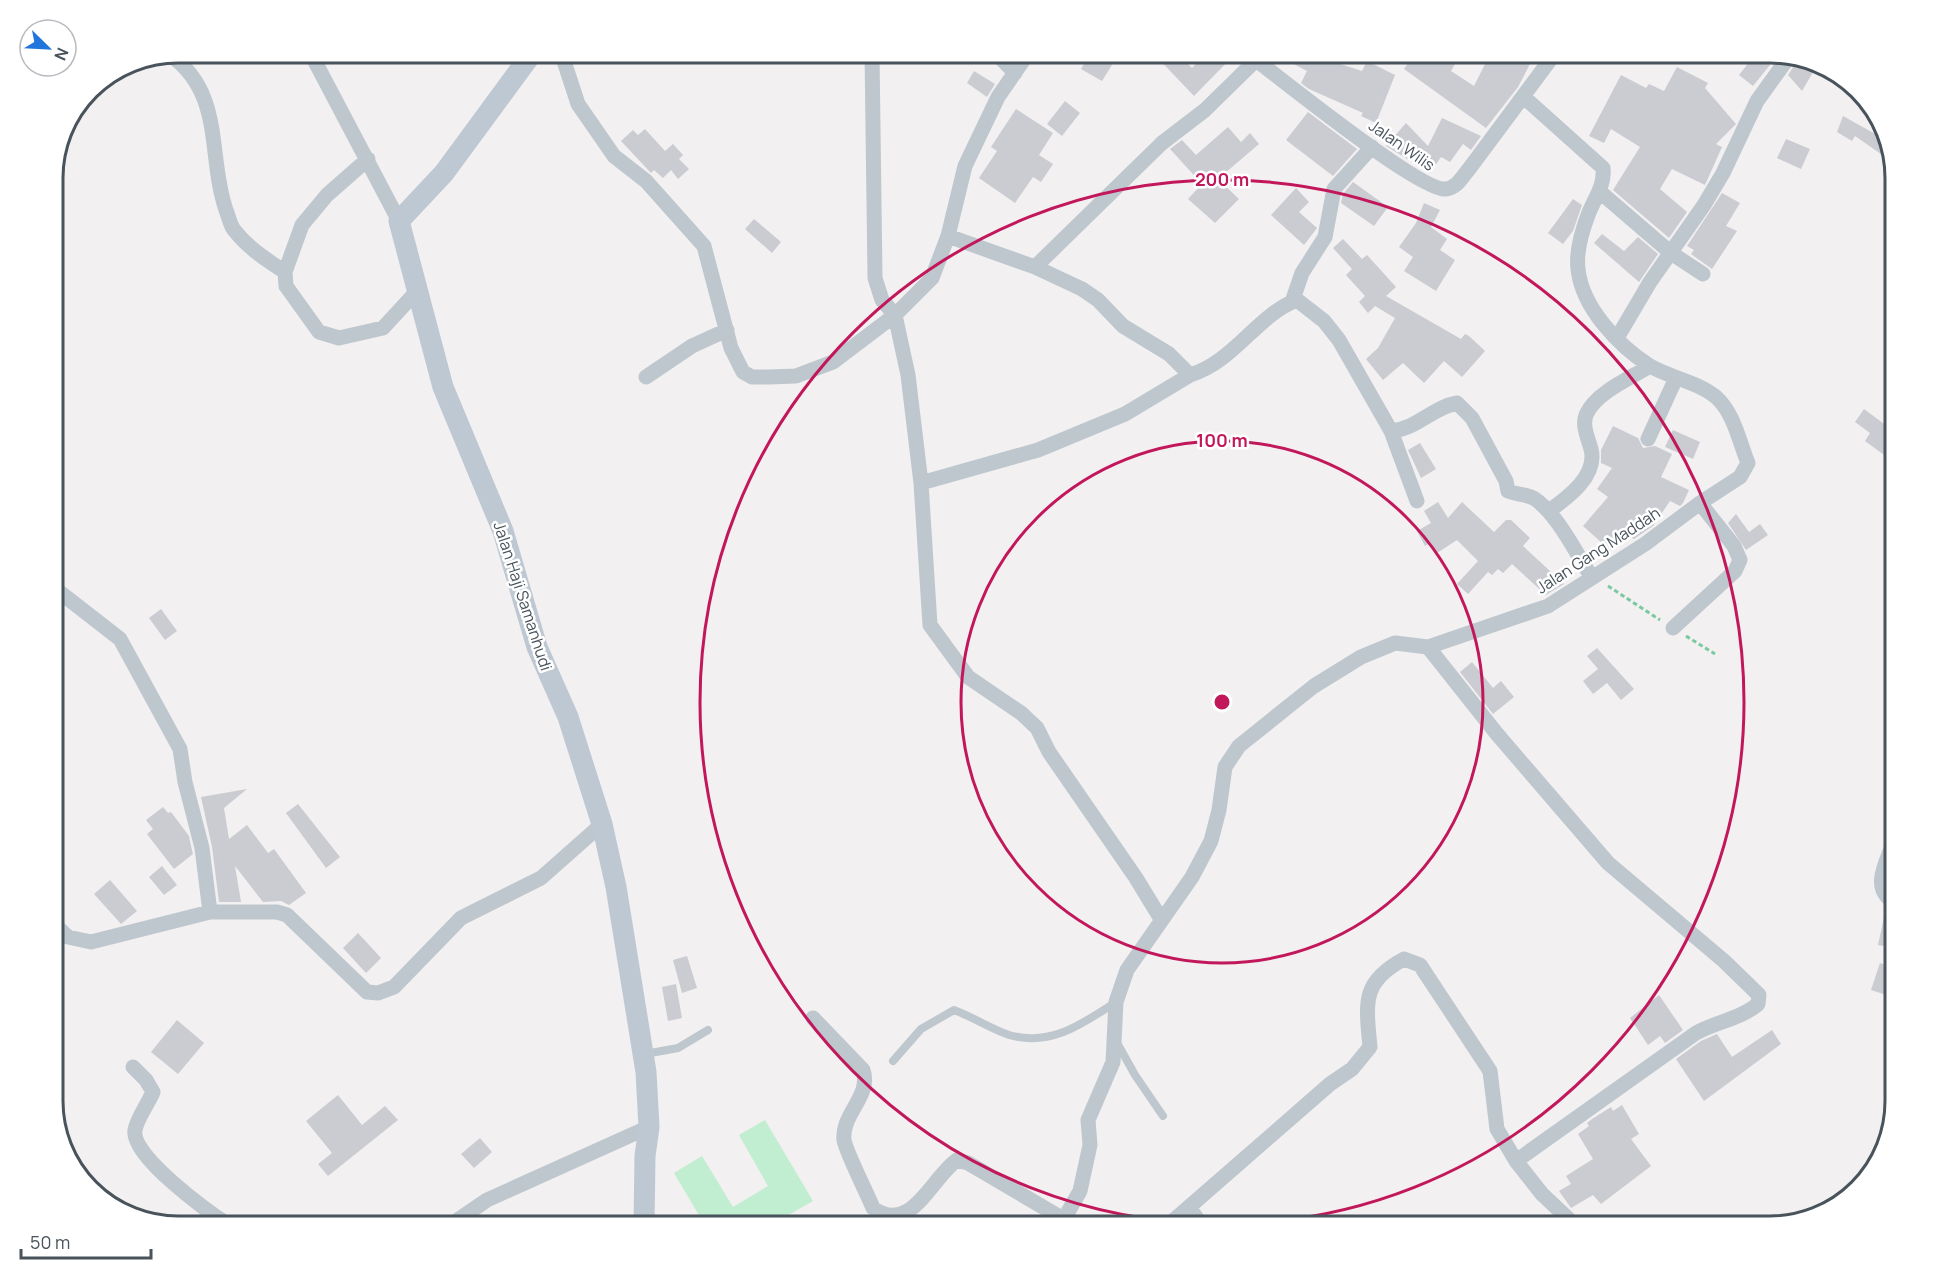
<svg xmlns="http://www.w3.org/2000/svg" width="1948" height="1279" font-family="Manrope,sans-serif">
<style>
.green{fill:#c1edd1}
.building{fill:#caccd2}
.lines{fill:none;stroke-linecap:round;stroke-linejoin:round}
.path{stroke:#7acaa1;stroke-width:3;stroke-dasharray:4.5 3;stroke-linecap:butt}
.lane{stroke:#bec7ce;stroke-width:8}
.street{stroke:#bec7ce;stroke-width:15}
.secondary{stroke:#bec8d3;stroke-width:21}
.ring{fill:none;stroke:#c2185b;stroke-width:3}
.labels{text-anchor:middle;stroke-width:5;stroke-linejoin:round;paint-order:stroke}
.street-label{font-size:16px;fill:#48535c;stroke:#fff}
.rim{fill:none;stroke:#48535c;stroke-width:3}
.centre{fill:#c2185b;stroke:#fff;stroke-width:3}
.ring-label{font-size:18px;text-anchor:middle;font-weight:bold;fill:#c2185b;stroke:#fff;stroke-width:5;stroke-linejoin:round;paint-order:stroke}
</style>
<rect width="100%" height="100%" fill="#f2f0f0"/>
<path class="green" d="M 765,1120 L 813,1201 L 769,1226 L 685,1226 L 700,1217 L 674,1173 L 702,1156 L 733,1207 L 768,1186 L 739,1135 Z"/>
<path class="building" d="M 1091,52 L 1120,52 L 1102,81 L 1081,69 Z
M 1152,52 L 1176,52 L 1192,68 L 1207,52 L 1237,52 L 1194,96 Z
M 1271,52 L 1325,52 L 1336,57 L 1334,62 L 1362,71 L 1367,61 L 1395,75 L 1376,123 L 1361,116 L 1363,113 L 1309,89 L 1301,83 L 1307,71 Z
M 1416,52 L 1462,52 L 1451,71 L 1474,86 L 1491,52 L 1509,52 L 1530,64 L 1518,87 L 1486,128 L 1404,69 Z
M 1518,52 L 1543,52 L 1535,64 Z
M 1757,52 L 1778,55 L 1753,86 L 1739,75 Z
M 1797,61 L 1816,67 L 1802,91 L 1788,75 Z
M 1677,67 L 1708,83 L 1705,88 L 1736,124 L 1716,144 L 1722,147 L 1705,185 L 1672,169 L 1660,189 L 1687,212 L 1669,238 L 1613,190 L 1640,147 L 1611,129 L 1604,143 L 1589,136 L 1621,75 L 1646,88 L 1649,84 L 1664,91 Z
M 974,71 L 995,84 L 987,97 L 967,83 Z
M 1065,101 L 1080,113 L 1062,136 L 1047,124 Z
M 1016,109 L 1053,133 L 1039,155 L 1053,164 L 1041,182 L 1033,177 L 1015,203 L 979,178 L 997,151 L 991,147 Z
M 1308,112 L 1357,149 L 1333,176 L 1286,140 Z
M 1843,116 L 1877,135 L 1882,128 L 1891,161 L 1855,136 L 1852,141 L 1837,132 Z
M 1442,118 L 1481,136 L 1471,150 L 1463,144 L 1450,162 L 1441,157 L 1430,173 L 1386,146 L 1406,123 L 1428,146 Z
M 1228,127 L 1241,142 L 1250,133 L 1259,144 L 1218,179 L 1239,199 L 1215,223 L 1188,199 L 1202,184 L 1170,149 L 1182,140 L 1196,155 Z
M 645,129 L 665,151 L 673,144 L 683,155 L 679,159 L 689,169 L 678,179 L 671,170 L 663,178 L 654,170 L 651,173 L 621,141 L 633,130 L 638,135 Z
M 1786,139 L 1810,149 L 1801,169 L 1777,158 Z
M 1353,182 L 1388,207 L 1374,226 L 1341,203 L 1343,194 Z
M 1296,188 L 1309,202 L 1299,212 L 1317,228 L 1304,245 L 1271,215 Z
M 1722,193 L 1740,203 L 1726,226 L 1737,231 L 1712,269 L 1691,254 L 1694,250 L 1687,246 Z
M 1573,199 L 1582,205 L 1573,231 L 1563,244 L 1548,233 Z
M 1424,203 L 1440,210 L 1431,227 L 1447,239 L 1440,250 L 1455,260 L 1436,291 L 1404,271 L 1413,257 L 1399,247 L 1416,223 Z
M 754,219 L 781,242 L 772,253 L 745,229 Z
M 1602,234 L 1624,251 L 1638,237 L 1658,254 L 1639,282 L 1594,243 Z
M 1343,239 L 1362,259 L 1367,255 L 1396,287 L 1386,296 L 1461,339 L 1465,334 L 1469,336 L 1485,351 L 1462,377 L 1444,361 L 1424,383 L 1403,363 L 1383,380 L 1366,359 L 1378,348 L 1395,318 L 1375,306 L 1368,313 L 1359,302 L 1365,296 L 1346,275 L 1352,269 L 1333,248 Z
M 1864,409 L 1895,432 L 1895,463 L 1865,441 L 1870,433 L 1855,422 Z
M 1613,426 L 1638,438 L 1643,448 L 1655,446 L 1672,454 L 1661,477 L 1689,490 L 1683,503 L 1680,506 L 1670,501 L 1653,526 L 1634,539 L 1627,534 L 1611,551 L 1583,526 L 1608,497 L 1597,489 L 1612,468 L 1601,463 L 1601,450 Z
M 1673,430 L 1700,442 L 1693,459 L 1665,447 Z
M 1420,443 L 1436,469 L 1421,478 L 1408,450 Z
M 1438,502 L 1448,518 L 1462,502 L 1494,532 L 1506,520 L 1511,520 L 1530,538 L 1523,546 L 1564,584 L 1546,595 L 1512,564 L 1503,573 L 1498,569 L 1492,575 L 1488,572 L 1468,594 L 1457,584 L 1478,561 L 1457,540 L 1437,553 L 1430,543 L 1425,546 L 1417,531 L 1431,523 L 1424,511 Z
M 1736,514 L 1749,532 L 1760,524 L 1768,535 L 1746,550 L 1728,523 Z
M 161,609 L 177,631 L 165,640 L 149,618 Z
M 1597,648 L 1634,689 L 1621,700 L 1607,683 L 1593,694 L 1583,681 L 1598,669 L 1587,656 Z
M 1472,662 L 1493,688 L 1501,681 L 1514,697 L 1493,714 L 1460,672 Z
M 247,789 L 224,808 L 229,839 L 247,825 L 268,853 L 274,849 L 306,893 L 289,905 L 281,901 L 263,902 L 235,866 L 241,902 L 219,902 L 212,847 L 201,797 Z
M 298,804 L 340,857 L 326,868 L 286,813 Z
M 163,807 L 168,813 L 171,812 L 189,836 L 192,850 L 193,854 L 174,869 L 147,834 L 153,829 L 146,820 Z
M 162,866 L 177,885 L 164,895 L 149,877 Z
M 110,880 L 137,911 L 121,924 L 94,894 Z
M 1886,908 L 1895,913 L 1893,948 L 1878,945 Z
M 358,933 L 381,958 L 366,973 L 343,948 Z
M 687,956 L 697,988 L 682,993 L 673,960 Z
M 1880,963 L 1895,968 L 1895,998 L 1871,990 Z
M 676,984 L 682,1018 L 668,1021 L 662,987 Z
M 1659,995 L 1683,1030 L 1665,1043 L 1660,1036 L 1648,1045 L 1630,1018 Z
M 177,1020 L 204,1043 L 178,1074 L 151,1052 Z
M 1772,1030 L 1781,1044 L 1704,1101 L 1676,1059 L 1701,1041 L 1717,1034 L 1732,1057 Z
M 338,1095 L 362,1125 L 385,1106 L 398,1120 L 328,1176 L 318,1164 L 332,1153 L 306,1121 Z
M 1622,1105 L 1639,1134 L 1631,1139 L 1651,1166 L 1601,1204 L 1593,1195 L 1571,1208 L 1559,1191 L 1571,1184 L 1566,1176 L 1593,1159 L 1578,1134 L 1589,1126 L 1587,1123 L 1592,1119 L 1611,1107 L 1613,1111 Z
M 480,1138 L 492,1152 L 474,1168 L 461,1154 Z"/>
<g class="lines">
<path class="path" d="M 1608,586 L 1660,620
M 1686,636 L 1715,654"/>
<path class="lane" d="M 1116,1041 L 1135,1075 L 1163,1116
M 645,1054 L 678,1048 L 708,1030
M 893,1061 L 921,1029 L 954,1010 C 973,1017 991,1029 1009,1035 C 1051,1047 1082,1024 1116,1002"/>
<path class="street" d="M 310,52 L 399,221
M 561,52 L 578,104 L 614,156 L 646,181 L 704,246 L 731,348 L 743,372 L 752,377 L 769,377 L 796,376 L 833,362 L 895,315 L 932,278 L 948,236 L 965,166 L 998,97 L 1029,52
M 872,52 L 875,278 L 882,300 L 895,315 L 908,375 L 921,483 L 930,625 L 968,677 L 1021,713 L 1037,728 L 1049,752 L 1136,878 L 1161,919
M 995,52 L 1015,73
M 1252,52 L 1256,60 C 1284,81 1421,192 1446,189 C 1457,188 1462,177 1469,169 L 1556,52
M 169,54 C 225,93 207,155 226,210 C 229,217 230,226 235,231 C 248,248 267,260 285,272
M 368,159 L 327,195 L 302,225 L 285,272 L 286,286 L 319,332 L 339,338 L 383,328 L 418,290
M 1599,191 L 1671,253 L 1703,274
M 948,236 L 1035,267 L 1162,143 L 1205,110 L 1256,60
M 1035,267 L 1082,289 L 1098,300 L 1123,326 L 1169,354 L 1190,375 C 1234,362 1257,315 1297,300 L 1324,321 L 1339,340 L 1391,431 C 1417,429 1433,407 1457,403 L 1472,418 L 1506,481 L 1508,491 C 1517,495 1528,494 1535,499 C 1557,514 1576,553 1591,576
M 1292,302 L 1302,273 L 1325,237 L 1334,189 L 1372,147
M 1617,338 L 1650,282 L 1704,205 L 1723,173 L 1757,101 L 1788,58
M 646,377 L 692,346 L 727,330
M 1391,431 L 1417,501
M 1648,439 L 1676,378
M 921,483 L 1038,450 L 1125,414 L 1190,375
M 1549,511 C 1567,498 1598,476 1591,449 C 1588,438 1581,424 1587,413 C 1597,392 1631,378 1650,366
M 53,576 L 57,590 L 120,639 L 180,749 L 185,782 L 202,848 L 210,912
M 1673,628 L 1735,571 L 1740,560 L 1734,546 L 1700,503
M 1428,647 L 1497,734 L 1608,863 L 1724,961 L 1759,995 L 1758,1004 C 1742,1018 1716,1022 1696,1033 L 1516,1161
M 1895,838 C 1887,862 1869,888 1895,903
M 53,923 L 68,937 L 91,942 L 210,912 L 277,912 L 287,915 L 367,992 L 378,993 L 394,987 L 461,918 L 541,878 L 602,824
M 813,1018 L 863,1070 C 872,1096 841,1114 844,1140 C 846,1152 867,1193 873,1208 C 911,1236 932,1177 957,1160 L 968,1163 L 1065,1220
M 133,1067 L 146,1080 L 153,1092 C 148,1104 137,1118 135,1130 C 130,1156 210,1213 230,1226
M 449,1226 L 487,1200 L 649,1127
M 1060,1226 L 1080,1191 L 1090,1145 L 1088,1120 L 1113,1062 L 1116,1002 L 1127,970 L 1192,877 L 1211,841 L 1219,810 L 1225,767 L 1239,746 L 1314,686 L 1361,657 L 1395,643 L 1428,647 L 1548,606 L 1645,544 L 1700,503 L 1740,477 L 1748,463 C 1739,441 1734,413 1716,397 C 1698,382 1671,378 1650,366 C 1619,346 1582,308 1578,269 C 1576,253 1582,231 1588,215 C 1594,199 1605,186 1603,168 L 1525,98
M 1167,1226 L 1189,1207
M 1202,1226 L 1189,1207 L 1330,1084 L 1352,1069 L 1370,1047 C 1366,1003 1361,982 1404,959 L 1420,965 L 1490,1071 L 1497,1129 L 1516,1161 L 1542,1194 L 1576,1226"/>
<path class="secondary" d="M 533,52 L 444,173 L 399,221 L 443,387 L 503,531 L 537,647 L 568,717 L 602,824 L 616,887 L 646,1072 L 649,1127 L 645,1156 L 644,1226"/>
</g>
<g class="ring">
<circle cx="1222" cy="702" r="261"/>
<circle cx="1222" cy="702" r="522"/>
</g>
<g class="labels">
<g class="street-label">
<text transform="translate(1402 145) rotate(35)" y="6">Jalan Wilis</text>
<text transform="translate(1598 550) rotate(-33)" y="6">Jalan Gang Maddah</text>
<text transform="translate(523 596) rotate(72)" y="6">Jalan Haji Samanhudi</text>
</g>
</g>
<path d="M0 0H1948V1279H0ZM178 63H1770A115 115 0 0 1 1885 178V1101A115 115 0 0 1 1770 1216H178A115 115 0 0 1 63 1101V178A115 115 0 0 1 178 63Z" fill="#fff" fill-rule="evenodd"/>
<path class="rim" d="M178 63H1770A115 115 0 0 1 1885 178V1101A115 115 0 0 1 1770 1216H178A115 115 0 0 1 63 1101V178A115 115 0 0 1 178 63Z"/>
<circle cx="1222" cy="702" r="9" class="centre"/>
<g class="ring-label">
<text x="1222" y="186">200 m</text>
<text x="1222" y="447">100 m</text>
</g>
<g transform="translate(48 48) rotate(114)"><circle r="28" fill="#ffffff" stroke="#b6babe" stroke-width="1.5"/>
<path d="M0-4.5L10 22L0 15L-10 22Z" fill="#2175db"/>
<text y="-9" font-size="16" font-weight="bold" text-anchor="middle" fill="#48535c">N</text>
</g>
<path d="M21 1249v9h130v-9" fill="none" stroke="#48535c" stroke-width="3"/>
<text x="30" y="1249" font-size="18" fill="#48535c" stroke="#ffffff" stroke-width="4.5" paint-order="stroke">50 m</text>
</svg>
